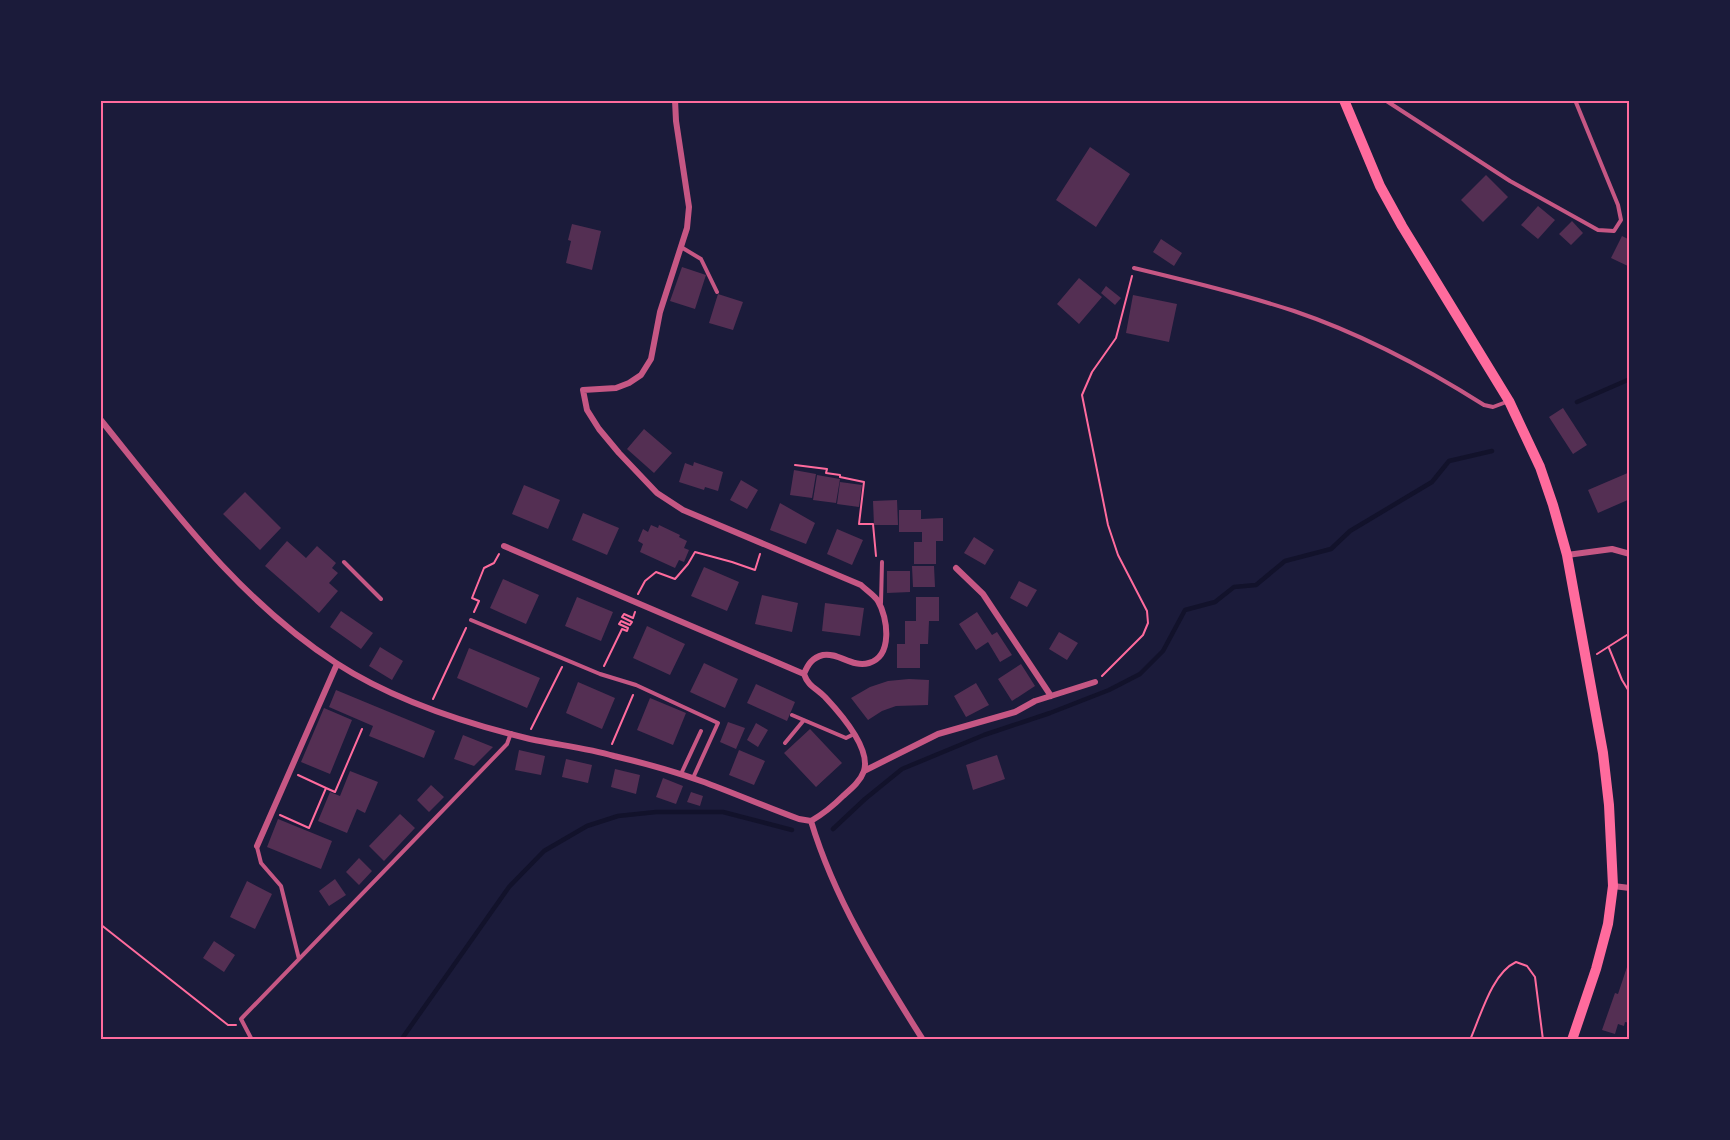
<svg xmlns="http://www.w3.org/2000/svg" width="1730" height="1140" font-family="Barlow,sans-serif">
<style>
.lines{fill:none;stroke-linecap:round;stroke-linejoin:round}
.stream{stroke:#12122b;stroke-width:4.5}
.building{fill:#542f53}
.path{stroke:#ff6b9d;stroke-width:2}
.service{stroke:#c65784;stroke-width:4}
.minor{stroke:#c65784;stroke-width:6}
.secondary{stroke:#ff6b9d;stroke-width:10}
.neatline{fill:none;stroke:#ff6b9d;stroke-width:2}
</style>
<rect width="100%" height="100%" fill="#1b1b3a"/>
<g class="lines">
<path class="stream" d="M 1577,402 L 1630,379
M 833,829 L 865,799 L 902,769 L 984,735 L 1050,713 L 1109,690 L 1140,674 L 1163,651 L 1185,610 L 1215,602 L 1234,587 L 1256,585 L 1285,561 L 1331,549 L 1350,531 L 1432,482 L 1449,461 L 1492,451
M 401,1040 L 509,887 L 544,851 L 587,826 L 618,816 L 656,812 L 723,812 L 792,830"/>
</g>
<path class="building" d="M 1090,147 L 1130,174 L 1096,227 L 1056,200 Z
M 1486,175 L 1508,197 L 1483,222 L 1461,200 Z
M 1538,206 L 1555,220 L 1538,239 L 1521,225 Z
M 1572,221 L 1583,233 L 1571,245 L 1559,234 Z
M 572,224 L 601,231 L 592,270 L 566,263 L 571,241 L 568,240 Z
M 1622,236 L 1630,240 L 1630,267 L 1611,258 Z
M 1161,239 L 1182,253 L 1174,266 L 1153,252 Z
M 682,267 L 706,275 L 695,309 L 670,301 Z
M 1079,278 L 1102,297 L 1079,324 L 1057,304 Z
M 1106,286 L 1121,298 L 1115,305 L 1101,293 Z
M 718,294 L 743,302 L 733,330 L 709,323 Z
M 1133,295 L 1177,304 L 1169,342 L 1126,333 Z
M 1563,408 L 1587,445 L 1573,454 L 1549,417 Z
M 644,429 L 672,453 L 654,473 L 627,449 Z
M 694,462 L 723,472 L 718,491 L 705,487 L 704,490 L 679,482 L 685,463 L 693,466 Z
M 794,470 L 816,474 L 812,498 L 790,495 Z
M 1630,472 L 1630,499 L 1598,513 L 1588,490 Z
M 817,475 L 840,479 L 836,503 L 813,500 Z
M 741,480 L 758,490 L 747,509 L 730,500 Z
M 840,482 L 862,485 L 859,507 L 837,504 Z
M 524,485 L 560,500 L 548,529 L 512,514 Z
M 245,492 L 281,528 L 260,550 L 223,514 Z
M 897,500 L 898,525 L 874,525 L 873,501 Z
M 780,503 L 815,523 L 806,544 L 770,530 Z
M 899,510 L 921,510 L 921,519 L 943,518 L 943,541 L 936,541 L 936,564 L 914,564 L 914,542 L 922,542 L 922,532 L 899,532 Z
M 583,513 L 619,528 L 607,555 L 572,540 Z
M 651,525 L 658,528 L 659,525 L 680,535 L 679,537 L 687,541 L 684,548 L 689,550 L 684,562 L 679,560 L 675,568 L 640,552 L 643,544 L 638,541 L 643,529 L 648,532 Z
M 837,529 L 863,540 L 852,565 L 827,554 Z
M 974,537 L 994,550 L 985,565 L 964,553 Z
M 287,541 L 306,558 L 317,546 L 336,563 L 332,568 L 338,573 L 329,583 L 338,591 L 319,613 L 265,566 Z
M 912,566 L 934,566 L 935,587 L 913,587 Z
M 704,567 L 739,582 L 727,611 L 691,596 Z
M 887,571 L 910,571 L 910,592 L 887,593 Z
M 503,579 L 539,595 L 526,624 L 490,608 Z
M 1019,581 L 1037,590 L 1027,607 L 1010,598 Z
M 762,595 L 798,603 L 792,632 L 755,624 Z
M 577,597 L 613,612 L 601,641 L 565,626 Z
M 916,597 L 939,597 L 939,621 L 929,621 L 928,644 L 920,644 L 920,668 L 897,668 L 897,644 L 905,644 L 905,621 L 916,621 Z
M 825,603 L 864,608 L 860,636 L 822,631 Z
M 341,611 L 373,633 L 361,649 L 330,627 Z
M 977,612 L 992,635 L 997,632 L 1012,655 L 1000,662 L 988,642 L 976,650 L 959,624 Z
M 647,626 L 685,644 L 670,675 L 633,658 Z
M 1059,632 L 1078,643 L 1067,660 L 1049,649 Z
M 380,647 L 403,661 L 392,680 L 369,666 Z
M 469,648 L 540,678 L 527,708 L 457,678 Z
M 704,663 L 738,679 L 725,708 L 690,692 Z
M 1021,664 L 1035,686 L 1012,701 L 998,679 Z
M 909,679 L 929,680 L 928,705 L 896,706 L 882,711 L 868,720 L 851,698 L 870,687 L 888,681 Z
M 578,682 L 615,698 L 602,729 L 566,713 Z
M 976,683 L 989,705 L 966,717 L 954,696 Z
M 756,684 L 795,702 L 787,721 L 747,703 Z
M 336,690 L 435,731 L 424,758 L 369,736 L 373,726 L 329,707 Z
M 650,698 L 686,713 L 673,745 L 637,730 Z
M 324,708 L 352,720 L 330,774 L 301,762 Z
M 728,722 L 745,728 L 736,749 L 720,742 Z
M 756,723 L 768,730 L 758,747 L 747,740 Z
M 810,729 L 842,763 L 816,787 L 784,753 Z
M 463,735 L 493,747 L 474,766 L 454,759 Z
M 519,750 L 545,756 L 541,775 L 515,770 Z
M 739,750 L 765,761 L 754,785 L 729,775 Z
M 997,755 L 1005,779 L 973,790 L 966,765 Z
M 566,759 L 592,765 L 588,783 L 562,777 Z
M 615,769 L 640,775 L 636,794 L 611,787 Z
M 350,771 L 378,782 L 365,813 L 357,809 L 347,833 L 318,821 L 330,792 L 340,796 Z
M 663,778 L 683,786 L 676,804 L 656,797 Z
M 431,785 L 444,797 L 429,812 L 417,800 Z
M 691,792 L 703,796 L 700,806 L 687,802 Z
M 400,814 L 415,828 L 384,861 L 369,846 Z
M 278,819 L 332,841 L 321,869 L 267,847 Z
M 359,858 L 372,871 L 359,885 L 346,872 Z
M 335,879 L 346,895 L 329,906 L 319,891 Z
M 247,881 L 272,894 L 255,929 L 230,917 Z
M 214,941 L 235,955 L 224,972 L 203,958 Z
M 1629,961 L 1630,1023 L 1625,1022 L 1624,1026 L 1618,1024 L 1615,1034 L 1602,1030 L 1615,993 L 1618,994 Z"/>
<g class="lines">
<path class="path" d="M 795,465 L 827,469 L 826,473 L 840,475 L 840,477 L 864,482 L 859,524 L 873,524 L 876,556
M 638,594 L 645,581 L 656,572 L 675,579 L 688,564 L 695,552 L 732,562 L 755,570 L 760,554
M 474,612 L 479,601 L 472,598 L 484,568 L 494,563 L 499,554
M 1609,648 L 1622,680 L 1630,693
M 1597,654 L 1630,633
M 604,666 L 622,629 L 627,631 L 628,628 L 619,624 L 621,621 L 630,625 L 632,622 L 622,617 L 624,614 L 633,618 L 635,612
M 1102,676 L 1143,635 L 1148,623 L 1147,611 L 1118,555 L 1108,525 L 1082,395 L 1092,372 L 1116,338 L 1132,276
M 433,699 L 466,628
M 531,729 L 562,667
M 612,744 L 633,695
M 326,788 L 335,792 L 362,729
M 280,815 L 309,828 L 326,788 L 298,775
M 100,924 L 228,1025 L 236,1025
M 1470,1040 C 1481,1015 1492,973 1516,962 L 1527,966 L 1535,977 L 1543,1040"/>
<path class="service" d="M 1385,100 L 1510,181 L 1598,230 L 1614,231 L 1621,220 L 1618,205 L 1575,100
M 681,247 L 701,259 L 717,292
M 1134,268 C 1188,281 1242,294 1294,311 C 1362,334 1424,367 1484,405 L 1493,407 L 1509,401
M 344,562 L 381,599
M 881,603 L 882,562
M 471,620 L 600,674 L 636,685 L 718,723 L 693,778
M 792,715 L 846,738 L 854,734
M 785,743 L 804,720
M 681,774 L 701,731
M 257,847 L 261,863 L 281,886 L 299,959
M 252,1040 L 241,1019 L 507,744 L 511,733"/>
<path class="minor" d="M 675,100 L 676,121 L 689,207 L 687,228 L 660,312 L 651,359 L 641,375 L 629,383 L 616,388 L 583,390 L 587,410 L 599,429 L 619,453 L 657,493 L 683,510 L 861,585 C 866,590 874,595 878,601 C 888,618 893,656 869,663 C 852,668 838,652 823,655 C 812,658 808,664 804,674
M 100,419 C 171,507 239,600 336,663 C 393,700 464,723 530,739 C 558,745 587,748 614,756 C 644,763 673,771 701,781 C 734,793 766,807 799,819 L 811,821
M 504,546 L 804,674 C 808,686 816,688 825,697 C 840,713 871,748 864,771 C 860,782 851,789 843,796 C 833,806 823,814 811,821
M 1567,555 L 1612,549 L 1630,554
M 956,568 L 983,594 L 1051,696
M 864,771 L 938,734 L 1015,712 L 1035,701 L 1095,682
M 811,821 C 835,901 879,970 923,1040
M 257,846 L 337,664
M 1613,886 L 1630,888"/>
<path class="secondary" d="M 1344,100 L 1380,186 L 1402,226 L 1509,401 L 1540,467 L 1553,505 L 1567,555 L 1603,753 L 1609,805 L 1613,886 L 1608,924 L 1596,969 L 1572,1040"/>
</g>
<rect width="1730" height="1140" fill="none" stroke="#1b1b3a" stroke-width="204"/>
<rect x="102" y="102" width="1526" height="936" class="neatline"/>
</svg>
